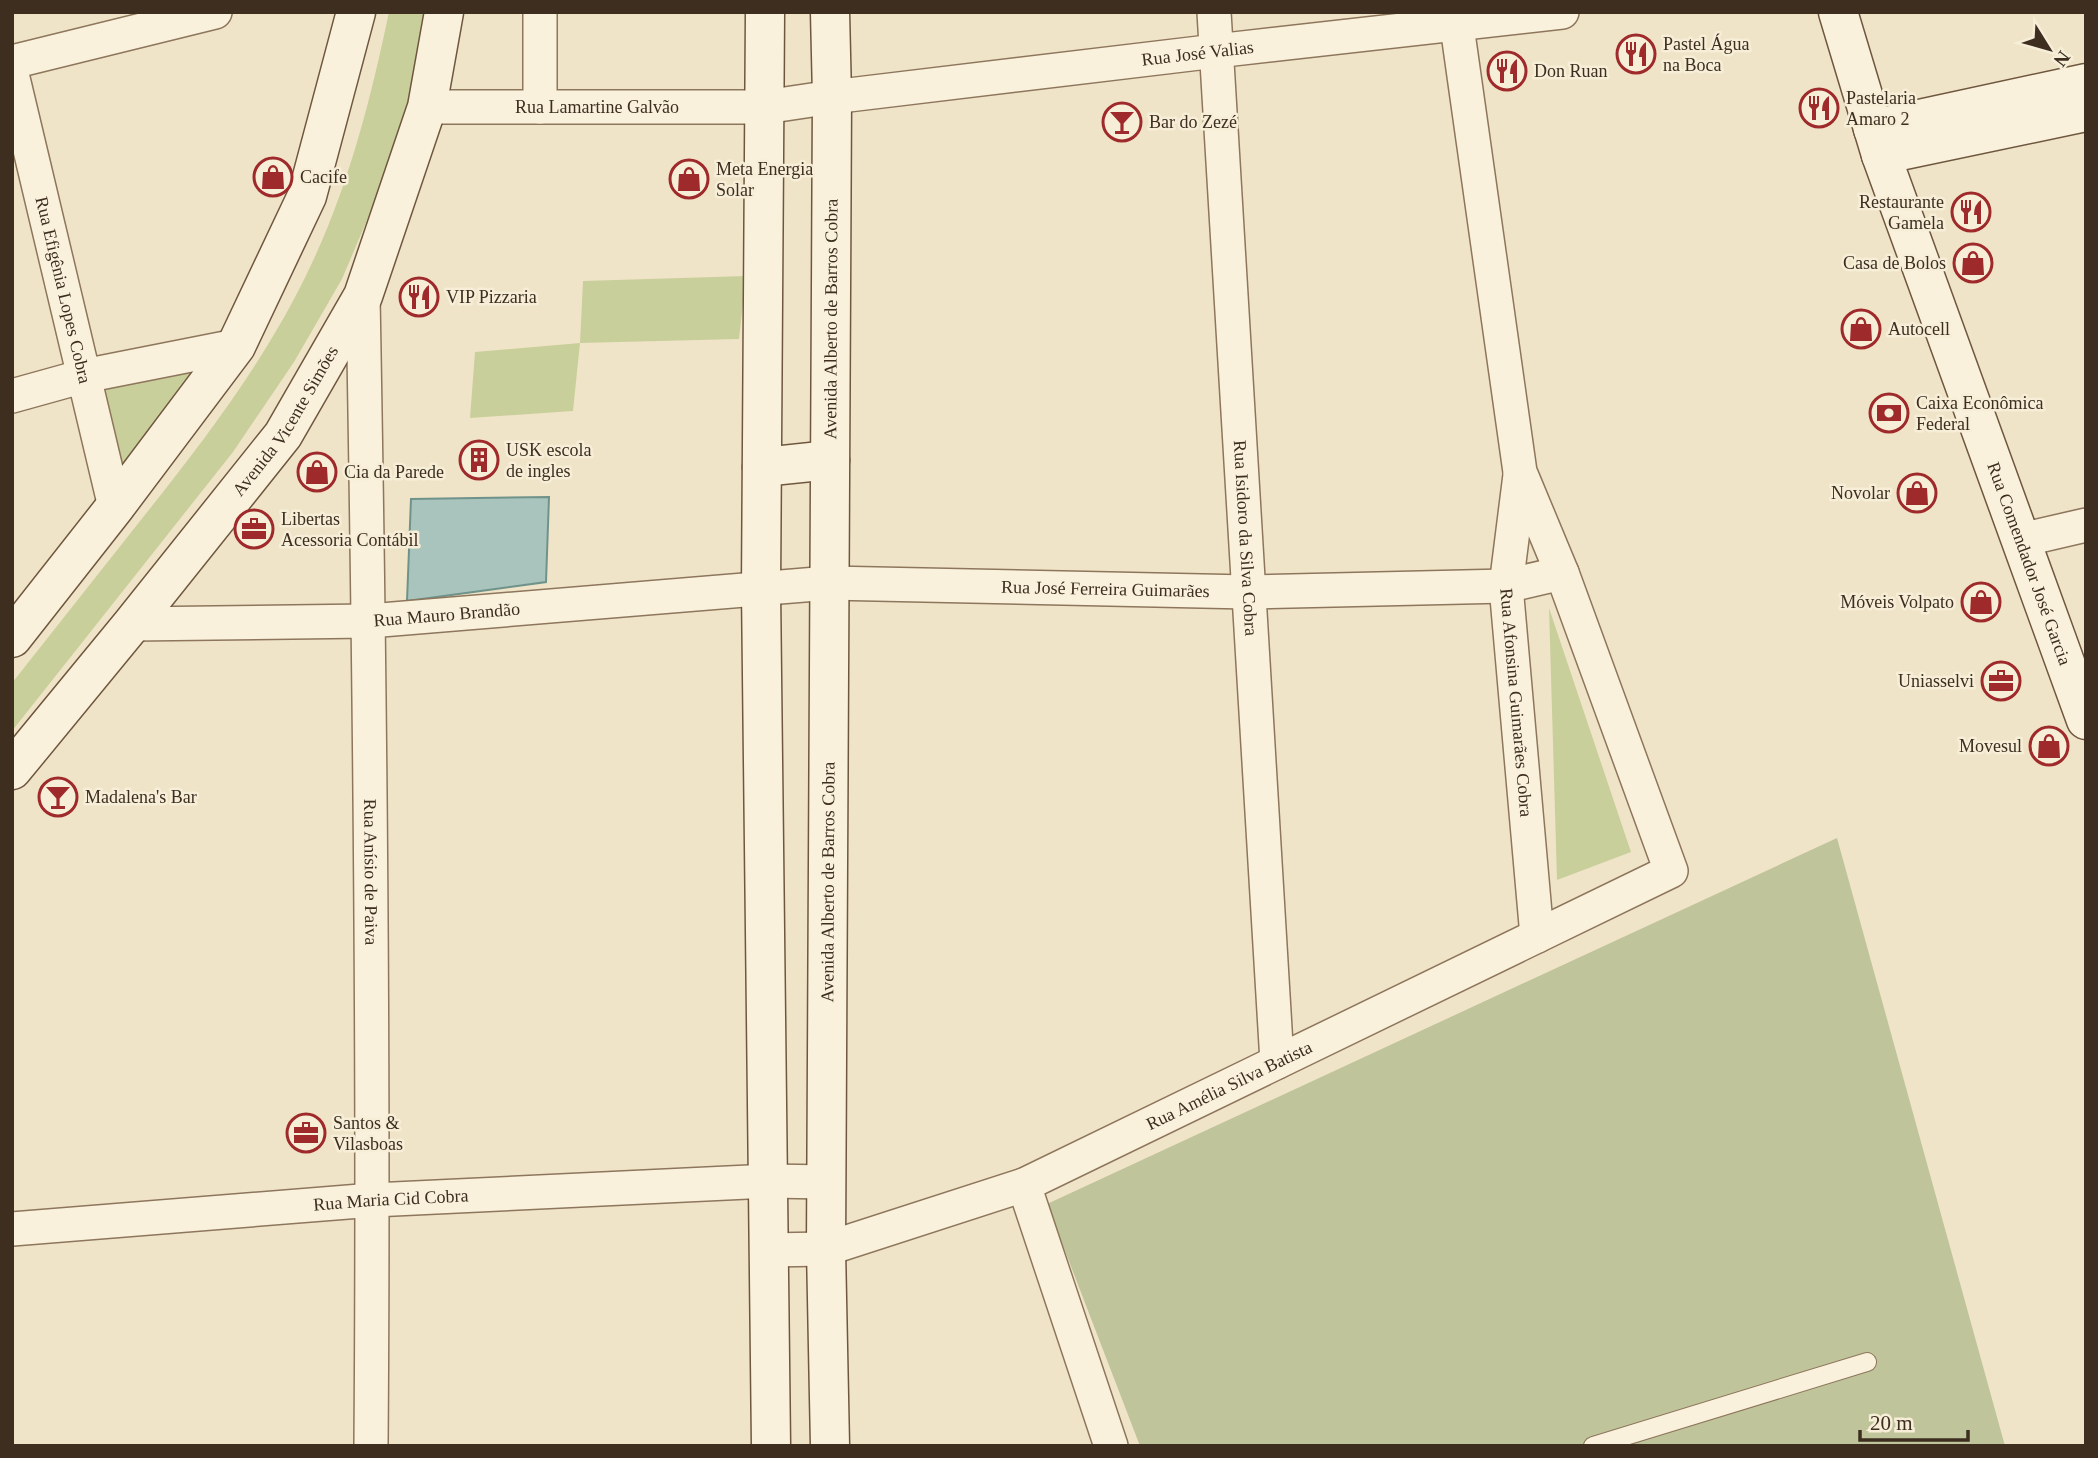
<svg xmlns="http://www.w3.org/2000/svg" width="2098" height="1458" font-family="Georgia,serif">
<style>
.green{fill:#c9cf9b}
.cemetery{fill:#bfc49a}
.water{fill:#a9c4bc;stroke:#6f938a;stroke-width:2}
.lines{fill:none;stroke-linecap:round;stroke-linejoin:round}
.lane-casing{stroke:#8d765c;stroke-width:20}
.street-casing{stroke:#8d765c;stroke-width:36}
.secondary-casing{stroke:#6f573f;stroke-width:41}
.lane{stroke:#faf1dc;stroke-width:18}
.street{stroke:#faf1dc;stroke-width:33}
.secondary{stroke:#faf1dc;stroke-width:38}
.labels{text-anchor:middle;stroke-width:5;stroke-linejoin:round;paint-order:stroke}
.poi-label{font-size:18px;fill:#3d2e20;stroke:#f7eed8;text-anchor:start}
.street-label{font-size:18px;fill:#3d2e20;stroke:#f7eed8}
</style>
<rect width="100%" height="100%" fill="#f0e4c8"/>
<path class="green" d="M 389,12 L 428,12 L 409,99 L 376,199 L 342,279 L 294,362 L 233,452 L 12,731 L 12,683 C 56,627 100,572 144,516 C 206,438 268,357 311,265 C 349,185 371,98 389,12 Z
M 746,276 L 739,339 L 580,343 L 573,411 L 470,418 L 475,352 L 580,343 L 583,281 Z
M 199,364 L 118,471 L 91,380 Z
M 1549,608 L 1631,852 L 1557,880 Z"/>
<path class="cemetery" d="M 1837,838 L 2005,1446 L 1140,1446 L 1047,1204 Z"/>
<path class="water" d="M 549,497 L 546,582 L 407,601 L 411,499 Z"/>
<g class="lines">
<defs>
<path id="lane" d="M 1593,1446 L 1867,1362"/>
<g id="street">
<path id="s1" d="M 1214,12 L 1277,1062"/>
<path d="M 12,62 L 215,12"/>
<path id="s2" d="M 12,74 L 115,507"/>
<path id="s3" d="M 427,107 L 765,107 L 832,97 L 1216,51 L 1562,12"/>
<path d="M 540,107 L 540,12"/>
<path id="s4" d="M 363,296 C 370,680 374,1063 371,1446"/>
<path d="M 12,396 L 84,376 L 236,346"/>
<path id="s5" d="M 1520,475 L 1506,586 L 1537,936"/>
<path d="M 2021,540 L 2086,525"/>
<path id="s6" d="M 132,624 L 369,621 L 829,583 L 1248,592 L 1506,586 L 1562,573"/>
<path d="M 1024,1185 L 1111,1446"/>
<path id="s7" d="M 12,1229 L 373,1200 L 770,1181 L 826,1182"/>
<path id="s8" d="M 768,1250 L 826,1249 L 1024,1185 L 1671,871 L 1562,573 L 1520,472 L 1455,12"/>
</g>
<g id="secondary">
<path d="M 765,12 L 761,589 L 771,1446"/>
<path id="s9" d="M 1838,12 L 1881,155 L 2086,720"/>
<path d="M 1873,129 L 2086,83"/>
<path d="M 1881,155 L 2086,112"/>
<path d="M 762,467 L 830,460"/>
<path d="M 12,638 L 115,507 L 236,346 L 307,196 L 356,12"/>
<path id="s10" d="M 12,770 L 132,624 L 283,435 L 363,296 L 427,107 L 444,12"/>
<path id="s11" d="M 830,1446 L 826,1249 L 832,97 L 830,12"/>
</g>
</defs>
<use href="#lane" class="lane-casing"/>
<use href="#street" class="street-casing"/>
<use href="#secondary" class="secondary-casing"/>
<use href="#lane" class="lane"/>
<use href="#street" class="street"/>
<use href="#secondary" class="secondary"/>
</g>
<defs>
<symbol id="restaurant-ring" viewBox="-11 -11 22 22"><circle r="9.5" fill="#f7eed8" stroke="#9e2a2b" stroke-width="1.5"/><path d="M-5-6h1v4h1v-4h1v4h1v-4h1v5L-1.5 .5V6h-2V.5L-5-1ZM5-6V6H3V1.5H1.5Q1.5-4 5-6Z" fill="#9e2a2b"/></symbol>
<symbol id="bar-ring" viewBox="-11 -11 22 22"><circle r="9.5" fill="#f7eed8" stroke="#9e2a2b" stroke-width="1.5"/><path d="M-6-5H6L.8 .8V4.5H3.5V6h-7V4.5H-.8V.8Z" fill="#9e2a2b"/></symbol>
<symbol id="shop-ring" viewBox="-11 -11 22 22"><circle r="9.5" fill="#f7eed8" stroke="#9e2a2b" stroke-width="1.5"/><path d="M-5-2.5h2.3a2.7 3.5 0 0 1 5.4 0H5L5.5 6h-11ZM-1.5-2.5h3a1.5 2.3 0 0 0-3 0Z" fill="#9e2a2b"/></symbol>
<symbol id="bank-ring" viewBox="-11 -11 22 22"><circle r="9.5" fill="#f7eed8" stroke="#9e2a2b" stroke-width="1.5"/><path d="M-6-4H6V4H-6ZM0-2.3a2.3 2.3 0 1 0 0 4.6a2.3 2.3 0 1 0 0-4.6Z" fill="#9e2a2b"/></symbol>
<symbol id="building-ring" viewBox="-11 -11 22 22"><circle r="9.5" fill="#f7eed8" stroke="#9e2a2b" stroke-width="1.5"/><path d="M-4-6H4V6H1V3H-1V6H-4ZM-2.5-4.3h1.7v1.8h-1.7ZM.8-4.3h1.7v1.8H.8ZM-2.5-1h1.7V.8h-1.7ZM.8-1h1.7V.8H.8Z" fill="#9e2a2b"/></symbol>
<symbol id="office-ring" viewBox="-11 -11 22 22"><circle r="9.5" fill="#f7eed8" stroke="#9e2a2b" stroke-width="1.5"/><path d="M-6-3h4V-5.5h4V-3h4V5H-6ZM-1-4.5V-3h2v-1.5ZM-6 0V1H6V0Z" fill="#9e2a2b"/></symbol>
</defs>
<g fill-rule="evenodd">
<use href="#restaurant-ring" x="1614" y="32" width="44" height="44"/>
<use href="#restaurant-ring" x="1485" y="49" width="44" height="44"/>
<use href="#restaurant-ring" x="1797" y="86" width="44" height="44"/>
<use href="#bar-ring" x="1100" y="100" width="44" height="44"/>
<use href="#shop-ring" x="251" y="155" width="44" height="44"/>
<use href="#shop-ring" x="667" y="157" width="44" height="44"/>
<use href="#restaurant-ring" x="1949" y="190" width="44" height="44"/>
<use href="#shop-ring" x="1951" y="241" width="44" height="44"/>
<use href="#restaurant-ring" x="397" y="275" width="44" height="44"/>
<use href="#shop-ring" x="1839" y="307" width="44" height="44"/>
<use href="#bank-ring" x="1867" y="391" width="44" height="44"/>
<use href="#building-ring" x="457" y="438" width="44" height="44"/>
<use href="#shop-ring" x="295" y="450" width="44" height="44"/>
<use href="#shop-ring" x="1895" y="471" width="44" height="44"/>
<use href="#office-ring" x="232" y="507" width="44" height="44"/>
<use href="#shop-ring" x="1959" y="580" width="44" height="44"/>
<use href="#office-ring" x="1979" y="659" width="44" height="44"/>
<use href="#shop-ring" x="2027" y="724" width="44" height="44"/>
<use href="#bar-ring" x="36" y="775" width="44" height="44"/>
<use href="#office-ring" x="284" y="1111" width="44" height="44"/>
</g>
<g class="labels">
<g class="poi-label">
<text x="1663" y="50">Pastel Água<tspan x="1663" dy="21">na Boca</tspan></text>
<text x="1534" y="77">Don Ruan</text>
<text x="1846" y="104">Pastelaria<tspan x="1846" dy="21">Amaro 2</tspan></text>
<text x="1149" y="128">Bar do Zezé</text>
<text x="716" y="175">Meta Energia<tspan x="716" dy="21">Solar</tspan></text>
<text x="300" y="183">Cacife</text>
<text x="1944" y="208" text-anchor="end">Restaurante<tspan x="1944" dy="21">Gamela</tspan></text>
<text x="1946" y="269" text-anchor="end">Casa de Bolos</text>
<text x="446" y="303">VIP Pizzaria</text>
<text x="1888" y="335">Autocell</text>
<text x="1916" y="409">Caixa Econômica<tspan x="1916" dy="21">Federal</tspan></text>
<text x="506" y="456">USK escola<tspan x="506" dy="21">de ingles</tspan></text>
<text x="344" y="478">Cia da Parede</text>
<text x="1890" y="499" text-anchor="end">Novolar</text>
<text x="281" y="525">Libertas<tspan x="281" dy="21">Acessoria Contábil</tspan></text>
<text x="1954" y="608" text-anchor="end">Móveis Volpato</text>
<text x="1974" y="687" text-anchor="end">Uniasselvi</text>
<text x="2022" y="752" text-anchor="end">Movesul</text>
<text x="85" y="803">Madalena's Bar</text>
<text x="333" y="1129">Santos &amp;<tspan x="333" dy="21">Vilasboas</tspan></text>
</g>
<g class="street-label">
<text dy="6" stroke="none"><textPath href="#s3" startOffset="774">Rua José Valias</textPath></text>
<text dy="6" stroke="none"><textPath href="#s3" startOffset="170">Rua Lamartine Galvão</textPath></text>
<text dy="6" stroke="none"><textPath href="#s2" startOffset="222">Rua Efigênia Lopes Cobra</textPath></text>
<text dy="6" stroke="none"><textPath href="#s11" startOffset="1127">Avenida Alberto de Barros Cobra</textPath></text>
<text dy="6" stroke="none"><textPath href="#s10" startOffset="444">Avenida Vicente Simões</textPath></text>
<text dy="6" stroke="none"><textPath href="#s1" startOffset="527">Rua Isidoro da Silva Cobra</textPath></text>
<text dy="6" stroke="none"><textPath href="#s9" startOffset="584">Rua Comendador José Garcia</textPath></text>
<text dy="6" stroke="none"><textPath href="#s6" startOffset="975">Rua José Ferreira Guimarães</textPath></text>
<text dy="6" stroke="none"><textPath href="#s6" startOffset="315">Rua Mauro Brandão</textPath></text>
<text dy="6" stroke="none"><textPath href="#s5" startOffset="229">Rua Afonsina Guimarães Cobra</textPath></text>
<text dy="6" stroke="none"><textPath href="#s4" startOffset="576">Rua Anísio de Paiva</textPath></text>
<text dy="6" stroke="none"><textPath href="#s11" startOffset="564">Avenida Alberto de Barros Cobra</textPath></text>
<text dy="6" stroke="none"><textPath href="#s8" startOffset="494">Rua Amélia Silva Batista</textPath></text>
<text dy="6" stroke="none"><textPath href="#s7" startOffset="380">Rua Maria Cid Cobra</textPath></text>
</g>
</g>
<rect width="2098" height="1458" fill="none" stroke="#3d2e20" stroke-width="28"/>
<g transform="translate(2049 49) rotate(127)" stroke="#f7eed8" stroke-width="5" paint-order="stroke">
<path d="M0-5L12 26L0 18L-12 26Z" fill="#3d2e20"/>
<text y="-10" font-size="19" font-weight="bold" text-anchor="middle" fill="#3d2e20">N</text>
</g>
<path d="M1860 1430v10h108v-10" fill="none" stroke="#3d2e20" stroke-width="3.5"/>
<text x="1870" y="1430" font-size="21" fill="#3d2e20" stroke="#f7eed8" stroke-width="5" paint-order="stroke">20 m</text>
</svg>
